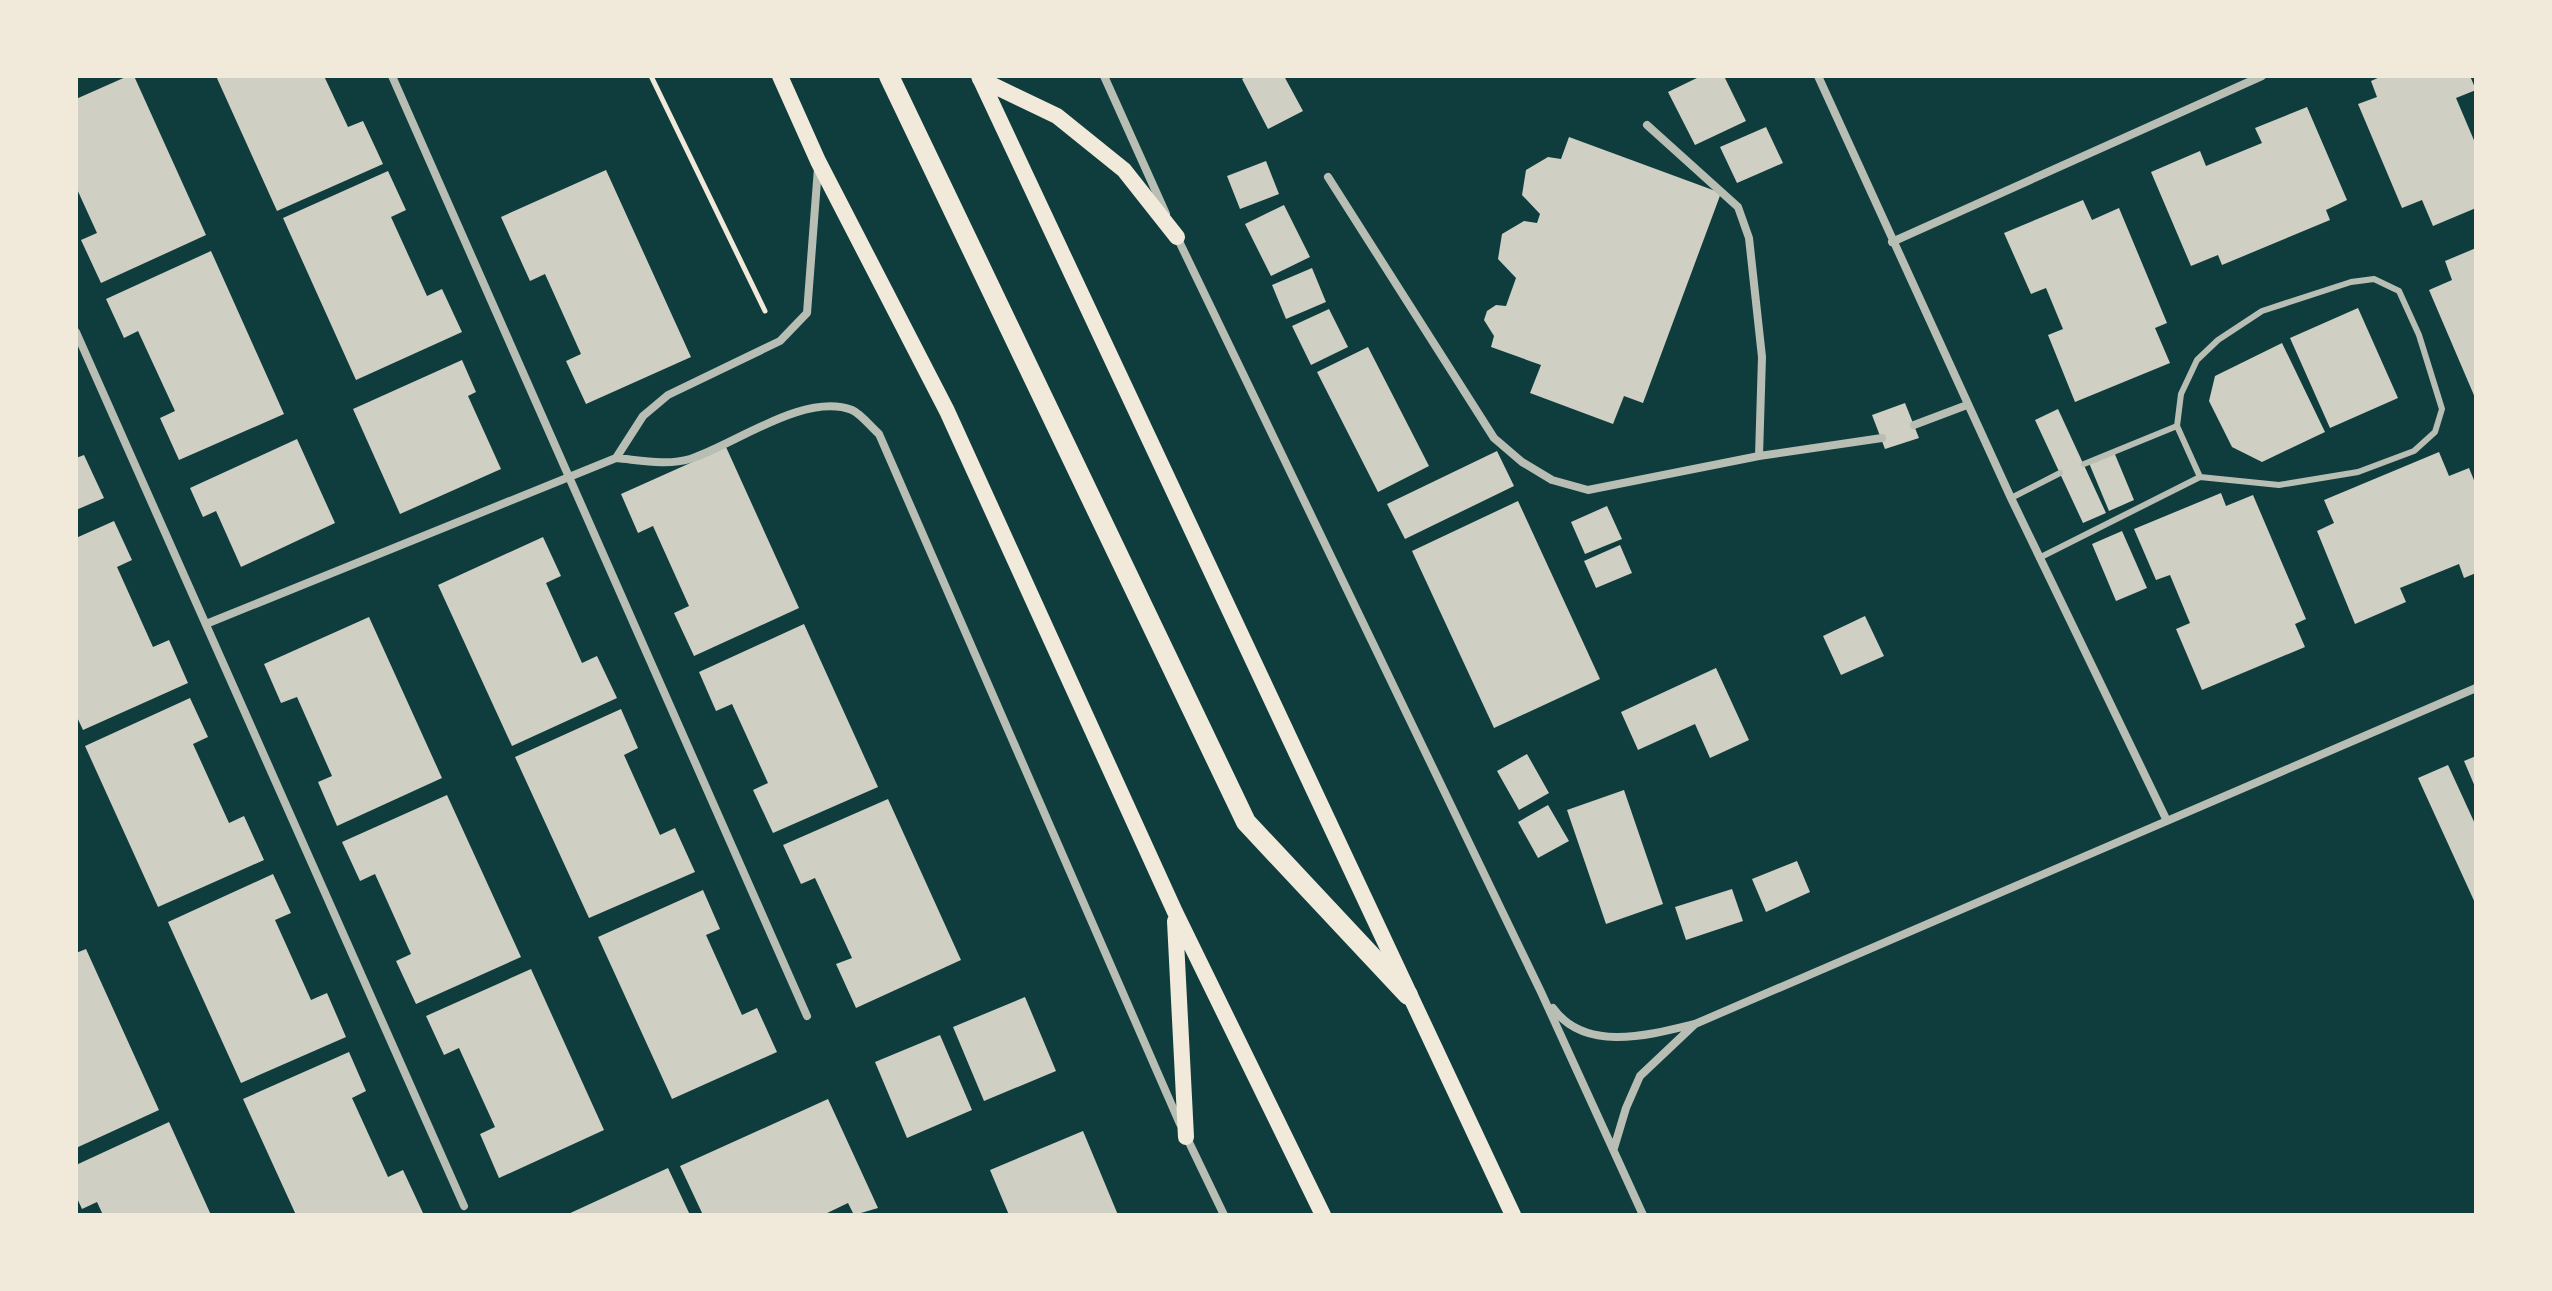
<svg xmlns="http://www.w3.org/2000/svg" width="2552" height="1291" font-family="Commissioner,sans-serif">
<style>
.building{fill:#cfcfc3}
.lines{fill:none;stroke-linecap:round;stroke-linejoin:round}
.path{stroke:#f1e9da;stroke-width:5}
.service{stroke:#b8beb3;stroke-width:6}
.minor{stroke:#b8beb3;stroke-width:8}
.secondary{stroke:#f1e9da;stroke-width:16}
.primary{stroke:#f1e9da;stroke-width:20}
</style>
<rect width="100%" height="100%" fill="#0f3d3e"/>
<path class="building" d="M 128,76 L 134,76 L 206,235 L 101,283 L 81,240 L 97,233 L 76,187 L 76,99 Z
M 216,76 L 324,76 L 348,127 L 363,121 L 383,164 L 277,211 Z
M 1247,76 L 1284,76 L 1303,111 L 1268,129 L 1242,79 Z
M 1701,76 L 1724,76 L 1746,121 L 1695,145 L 1668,92 Z
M 2382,76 L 2470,76 L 2476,90 L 2456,98 L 2476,145 L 2476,208 L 2433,226 L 2422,200 L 2402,208 L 2358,104 L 2377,97 L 2371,81 Z
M 2307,107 L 2347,200 L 2326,210 L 2330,220 L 2222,265 L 2218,255 L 2191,266 L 2151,172 L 2200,151 L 2206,166 L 2262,143 L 2255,128 Z
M 1766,127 L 1783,163 L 1737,183 L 1720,147 Z
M 1569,137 L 1721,193 L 1643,403 L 1624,396 L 1613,424 L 1530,393 L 1541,365 L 1491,347 L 1494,336 L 1484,320 L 1487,311 L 1496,305 L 1506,306 L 1516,278 L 1498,259 L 1502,234 L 1524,221 L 1537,223 L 1540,214 L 1522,195 L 1526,170 L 1548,157 L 1561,159 Z
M 1266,161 L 1279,194 L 1240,209 L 1227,176 Z
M 606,170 L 691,357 L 586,404 L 566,361 L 581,354 L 545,274 L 530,281 L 501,217 Z
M 388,171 L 406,210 L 391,217 L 427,296 L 442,289 L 462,332 L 356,380 L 283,218 Z
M 2083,200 L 2092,220 L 2119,208 L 2167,323 L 2155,328 L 2170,363 L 2075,402 L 2048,335 L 2063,329 L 2046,288 L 2031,294 L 2004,233 Z
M 1284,205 L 1310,257 L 1271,276 L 1245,224 Z
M 2476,248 L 2476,400 L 2429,290 L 2452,280 L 2445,261 Z
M 211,251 L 284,414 L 179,460 L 160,418 L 175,411 L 138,331 L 124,338 L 106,299 Z
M 1312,268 L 1326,302 L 1286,319 L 1272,285 Z
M 2358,308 L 2398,398 L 2330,428 L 2290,338 Z
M 1329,309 L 1348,347 L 1311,365 L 1292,326 Z
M 2282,343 L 2325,432 L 2262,462 L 2232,447 L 2209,401 L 2215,376 Z
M 1368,347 L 1429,466 L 1378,492 L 1317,372 Z
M 462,360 L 476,392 L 468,396 L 501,469 L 400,514 L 353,409 Z
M 1905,403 L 1919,438 L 1885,449 L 1872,415 Z
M 2058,409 L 2106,513 L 2083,523 L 2035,420 Z
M 297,439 L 335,523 L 241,567 L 216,511 L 203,517 L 190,488 Z
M 726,447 L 799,608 L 694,656 L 674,613 L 689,606 L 653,526 L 638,533 L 621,494 Z
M 1497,451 L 1514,486 L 1405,539 L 1387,504 Z
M 2114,452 L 2134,500 L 2109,511 L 2089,463 Z
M 2439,452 L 2449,476 L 2469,468 L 2476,485 L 2476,573 L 2464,578 L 2459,564 L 2400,588 L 2406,602 L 2355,624 L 2317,531 L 2334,523 L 2324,500 Z
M 84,455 L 104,498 L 76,510 L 76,458 Z
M 2221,493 L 2226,506 L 2253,495 L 2306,619 L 2295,624 L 2305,647 L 2202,690 L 2176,629 L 2190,623 L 2170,575 L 2156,580 L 2134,529 Z
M 1518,501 L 1600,679 L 1494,728 L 1412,551 Z
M 1607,506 L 1622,539 L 1585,554 L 1571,522 Z
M 114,521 L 132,560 L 117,567 L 153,647 L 169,640 L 188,683 L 83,730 L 76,715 L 76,538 Z
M 2122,531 L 2147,588 L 2116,601 L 2092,544 Z
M 543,537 L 561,576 L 546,583 L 582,663 L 597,656 L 617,698 L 512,746 L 438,585 Z
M 1620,545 L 1632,573 L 1596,588 L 1584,561 Z
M 1865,616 L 1884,656 L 1841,675 L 1823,636 Z
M 369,617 L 442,778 L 337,826 L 318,782 L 332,776 L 297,697 L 281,703 L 264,664 Z
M 804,624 L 878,787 L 773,833 L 753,790 L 768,783 L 732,704 L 716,711 L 699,672 Z
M 1716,668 L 1749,740 L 1710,758 L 1695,724 L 1638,750 L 1621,712 Z
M 190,698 L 208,737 L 193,744 L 229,823 L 244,816 L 264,860 L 158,907 L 85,746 Z
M 621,709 L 638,748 L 624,755 L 660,835 L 675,828 L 695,872 L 589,918 L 515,757 Z
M 1527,754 L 1549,793 L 1519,810 L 1497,771 Z
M 2476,756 L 2476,789 L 2464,761 Z
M 2448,765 L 2476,826 L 2476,905 L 2418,778 Z
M 1624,790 L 1663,904 L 1606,924 L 1567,810 Z
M 447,795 L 521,957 L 416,1004 L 396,961 L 411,954 L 375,874 L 360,881 L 342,842 Z
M 888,799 L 961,960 L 856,1008 L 836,964 L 852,958 L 815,878 L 801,884 L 783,845 Z
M 1548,805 L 1569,841 L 1538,858 L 1518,822 Z
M 1797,861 L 1810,892 L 1766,912 L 1752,879 Z
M 273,874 L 291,913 L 275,920 L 311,1000 L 327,993 L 346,1037 L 241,1083 L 168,922 Z
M 1732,889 L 1743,921 L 1686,940 L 1675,907 Z
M 703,890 L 720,929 L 706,935 L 742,1015 L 757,1008 L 777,1052 L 672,1099 L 598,937 Z
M 86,949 L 159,1110 L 76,1148 L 76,953 Z
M 531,969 L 604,1130 L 499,1178 L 480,1134 L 495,1127 L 459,1048 L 444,1055 L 426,1016 Z
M 1025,997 L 1056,1071 L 984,1101 L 953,1027 Z
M 940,1035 L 972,1110 L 907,1138 L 875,1062 Z
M 349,1052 L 366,1091 L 352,1098 L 388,1177 L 403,1170 L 423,1213 L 419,1215 L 296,1215 L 243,1099 Z
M 828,1099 L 878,1208 L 854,1215 L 848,1203 L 823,1215 L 703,1215 L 680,1166 Z
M 169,1122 L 211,1215 L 103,1215 L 97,1202 L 82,1209 L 76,1196 L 76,1165 Z
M 1083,1131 L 1118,1215 L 1009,1215 L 990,1170 Z
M 668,1168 L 690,1215 L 566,1215 Z"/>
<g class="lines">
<path class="path" d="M 651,76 L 765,311"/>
<path class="service" d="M 2084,464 L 2177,426
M 2011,498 L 2060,473
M 2039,558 L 2200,477 L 2279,485 L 2358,472 L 2414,451 L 2435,432 L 2442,409 L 2419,335 L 2399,291 L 2374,279 L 2351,282 L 2262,311 L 2218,340 L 2197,360 L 2181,394 L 2177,426 L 2200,477"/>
<path class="minor" d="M 392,76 L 807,1016
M 1104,76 L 1166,214
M 1818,76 L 2011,498 L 2167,821
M 1647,125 L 1738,207 L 1749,238 L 1762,357 L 1759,456
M 1328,177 L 1494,438 L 1522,462 L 1552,480 L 1588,490 L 1759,456 L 1882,438
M 1177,237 L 1541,992 L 1643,1215
M 1892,242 L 2262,76
M 76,332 L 464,1206
M 1914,425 L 1967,405
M 616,458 L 643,416 L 668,395 L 780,341 L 807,313 L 818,168
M 206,624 L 616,458 C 639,460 667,466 690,459 C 734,445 804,392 852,410 C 861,414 871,427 879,434 L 1180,1124
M 1553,1008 C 1585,1053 1650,1035 1695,1024 L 2476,688
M 1186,1136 L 1224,1215
M 1614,1148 L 1626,1108 L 1640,1076 L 1695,1024"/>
<path class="secondary" d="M 780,76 L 818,161 L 947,411 L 1175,912 L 1323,1215
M 979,76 L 1513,1215
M 980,79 L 1057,116 L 1124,170 L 1177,237
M 1175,921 L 1186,1137"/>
<path class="primary" d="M 889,76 L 1246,822 L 1408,995"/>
</g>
<rect width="2552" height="1291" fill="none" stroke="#f1e9da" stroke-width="156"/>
</svg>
